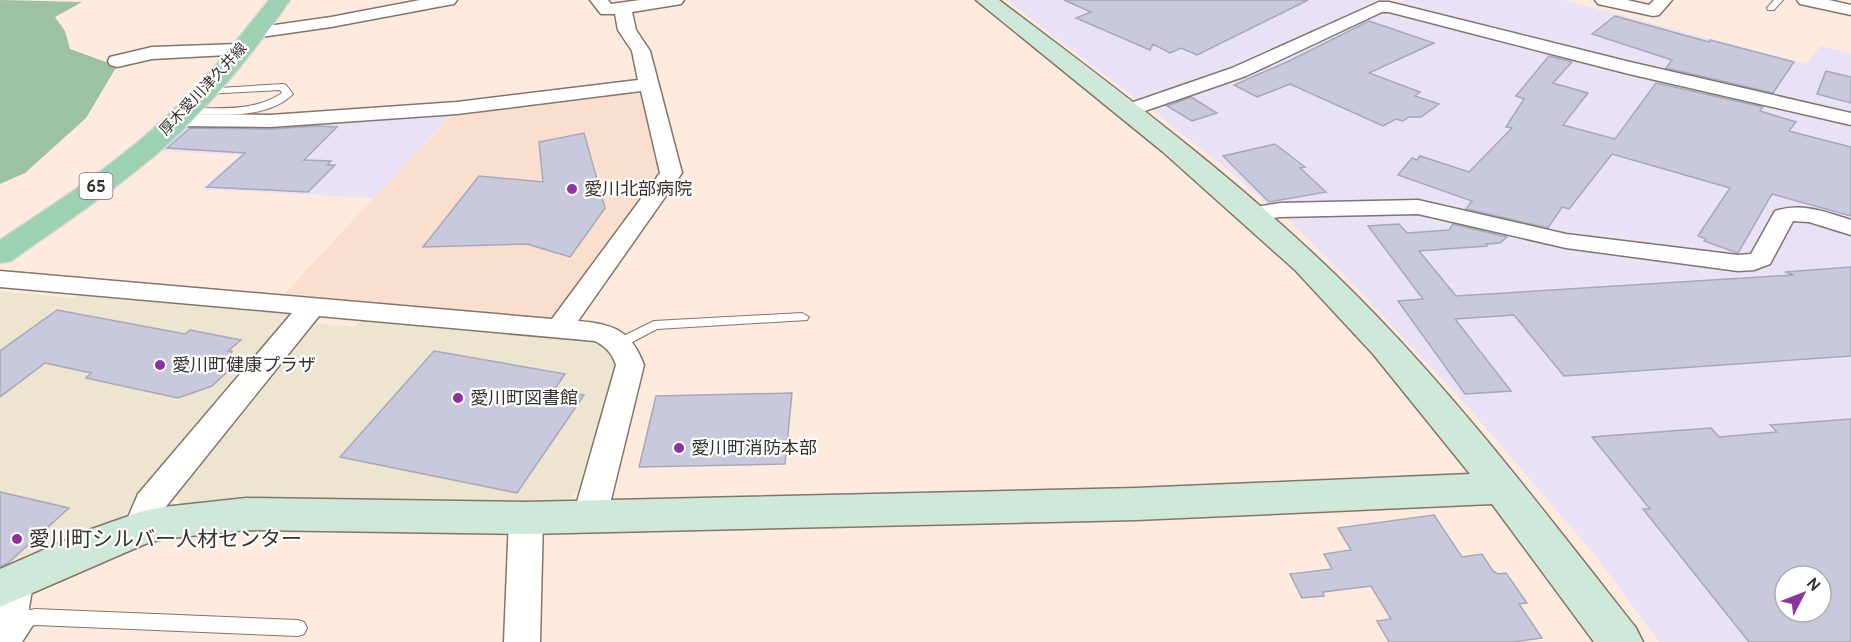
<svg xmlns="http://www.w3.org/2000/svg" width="1851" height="642" font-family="Overpass,'Noto Sans JP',sans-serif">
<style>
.commercial{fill:#ede5cf}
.industrial{fill:#e9e1f6;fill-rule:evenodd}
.built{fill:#fadfce}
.forest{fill:#9cc1a3}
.building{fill:#c8c9dc;stroke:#a7a8bb;stroke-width:1.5;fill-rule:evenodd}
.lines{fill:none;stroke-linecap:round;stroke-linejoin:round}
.lane-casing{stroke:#857469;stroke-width:2}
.street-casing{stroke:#857469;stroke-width:3}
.secondary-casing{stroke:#857469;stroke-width:3}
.primary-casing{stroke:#d7d6d5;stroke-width:3}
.lane{fill:#fff;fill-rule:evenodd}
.street{fill:#fff;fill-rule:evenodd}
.secondary{fill:#cee8d9;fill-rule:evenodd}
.primary{fill:#9dd1b3;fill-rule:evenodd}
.poi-dot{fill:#8c339f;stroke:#fff;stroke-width:2}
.labels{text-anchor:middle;stroke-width:4.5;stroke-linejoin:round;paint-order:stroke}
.far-street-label{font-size:15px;fill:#38312c;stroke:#fff}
.shield{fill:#fff;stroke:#746f6b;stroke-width:1.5}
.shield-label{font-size:16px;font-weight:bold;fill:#38312c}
.poi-label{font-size:18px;fill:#38312c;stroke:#fff;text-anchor:start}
.near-poi-label{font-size:21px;fill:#38312c;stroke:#fff;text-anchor:start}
</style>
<rect width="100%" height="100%" fill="#feebde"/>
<path class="commercial" d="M 0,291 L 74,298 L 80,293 L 299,308 L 176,464 L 113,525 L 0,573 Z
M 365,317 L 588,336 L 619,355 L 580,491 L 563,502 L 184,510 L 172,488 L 309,323 L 355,327 Z"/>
<path class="industrial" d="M 1006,0 L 1392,0 L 1378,4 L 1243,66 L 1139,101 Z
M 1403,0 L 1563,0 L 1807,64 L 1820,46 L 1851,53 L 1851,116 L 1402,7 L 1398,4 Z
M 1383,10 L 1851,121 L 1851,225 L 1797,208 L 1783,209 L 1776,212 L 1752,256 L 1746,258 L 1560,236 L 1424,204 L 1270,207 L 1233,174 L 1149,108 Z
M 452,114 L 374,198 L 201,189 L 240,155 L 160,151 L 188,125 Z
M 1414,210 L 1741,267 L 1792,217 L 1851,231 L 1851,642 L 1659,642 L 1598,559 L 1460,398 L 1361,293 L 1283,214 ZM 1785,576 L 1821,576 L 1821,612 L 1785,612 Z"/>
<path class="built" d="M 640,89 L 647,91 L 667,173 L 562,313 L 552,318 L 283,295 L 453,114 Z"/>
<path class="forest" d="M 0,0 L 82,2 L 55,17 L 65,31 L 70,49 L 117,66 L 86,118 L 25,173 L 0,184 Z"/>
<path class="building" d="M 1064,0 L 1308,0 L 1197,55 L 1181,48 L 1170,53 L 1153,44 L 1150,50 L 1076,18 L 1091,12 Z
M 1615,16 L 1709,42 L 1710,40 L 1794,62 L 1773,93 L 1666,68 L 1672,60 L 1592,34 Z
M 1369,21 L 1434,43 L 1369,73 L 1420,92 L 1415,96 L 1439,104 L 1421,117 L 1409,117 L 1403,121 L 1396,119 L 1383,126 L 1290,84 L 1257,97 L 1234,85 L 1289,61 Z
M 1549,56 L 1572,62 L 1553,83 L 1588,93 L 1563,125 L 1615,139 L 1656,83 L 1763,107 L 1760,111 L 1796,122 L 1789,131 L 1851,147 L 1851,216 L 1772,194 L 1738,253 L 1704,241 L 1706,239 L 1698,236 L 1730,188 L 1612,154 L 1569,209 L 1562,207 L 1548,228 L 1466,209 L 1472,201 L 1398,175 L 1412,158 L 1417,160 L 1420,156 L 1469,172 L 1512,128 L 1506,127 L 1524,99 L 1516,96 Z
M 1826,71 L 1851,77 L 1851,103 L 1817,94 Z
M 1191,97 L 1199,102 L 1217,113 L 1192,121 L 1167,106 Z
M 317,126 L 337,127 L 304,160 L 331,161 L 327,165 L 335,165 L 308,192 L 207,187 L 245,153 L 167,148 L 190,128 L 270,129 Z
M 584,133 L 605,208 L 570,257 L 527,244 L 423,247 L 479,176 L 543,182 L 539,142 Z
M 1275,144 L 1305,167 L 1300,168 L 1326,192 L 1269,202 L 1223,156 Z
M 1399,224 L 1407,233 L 1449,230 L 1453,224 L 1507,237 L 1500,243 L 1486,244 L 1487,246 L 1419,251 L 1456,296 L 1794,275 L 1785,272 L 1851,267 L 1851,356 L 1564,376 L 1514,315 L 1455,319 L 1511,391 L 1465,394 L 1398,301 L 1423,299 L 1368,226 Z
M 57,310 L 185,334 L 190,330 L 241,340 L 228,351 L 232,351 L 227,372 L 212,386 L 178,398 L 86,378 L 91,373 L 45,363 L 0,397 L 0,351 Z
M 434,351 L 565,374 L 554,390 L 584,395 L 517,493 L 340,457 Z
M 792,393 L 785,464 L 639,467 L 656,396 Z
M 1851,419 L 1851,642 L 1749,642 L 1643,509 L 1650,509 L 1592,437 L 1711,428 L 1719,437 L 1777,432 L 1770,425 ZM 1785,576 L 1821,576 L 1821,612 L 1785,612 Z
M 0,492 L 69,508 L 8,563 L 0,567 Z
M 1434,515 L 1462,557 L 1482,554 L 1493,571 L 1498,574 L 1506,573 L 1527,603 L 1519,604 L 1542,638 L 1514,642 L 1389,642 L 1377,621 L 1391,619 L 1371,586 L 1323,592 L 1324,596 L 1302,598 L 1290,574 L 1332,569 L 1324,554 L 1351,550 L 1338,528 Z"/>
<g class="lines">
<defs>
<path id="lane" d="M 1774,0 L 1783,0 L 1774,10 L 1768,10 L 1767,8 Z
M 283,84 L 286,85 L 293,94 C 267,120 220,114 186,114 L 181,111 L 186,108 C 219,108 254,112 282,93 L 280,90 L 206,94 L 202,93 L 202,89 Z
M 802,313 L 809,317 L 807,320 L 657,329 L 623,347 L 618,349 L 611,344 L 613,341 L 654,321 Z
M 35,609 L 298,620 L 304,622 L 307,628 L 304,634 L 298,636 L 35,625 L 14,629 L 8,627 L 5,621 L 8,615 Z"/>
<path id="street" d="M 420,0 L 457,0 L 454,4 L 448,5 L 331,27 L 254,38 L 248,37 L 245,33 L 248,29 L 254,28 L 331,17 Z
M 590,0 L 608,0 L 611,4 L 640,0 L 684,0 L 681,4 L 675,5 L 632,12 L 636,30 L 650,51 L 682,173 L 578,321 C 613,324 631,330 644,365 L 607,516 L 602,525 L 590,529 L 578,525 L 573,516 L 616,365 C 612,353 606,347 595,341 L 319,316 L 164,509 L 152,539 L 140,543 L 128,539 L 123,529 L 138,494 L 292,313 L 0,287 L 0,271 L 552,319 L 660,173 L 641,91 L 457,114 L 270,127 L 178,126 L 171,124 L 168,120 L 171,116 L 178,114 L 270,115 L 457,102 L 638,80 L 632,51 L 618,30 L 615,14 L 601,14 Z
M 1595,0 L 1627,0 L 1649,5 L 1654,0 L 1672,0 L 1659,15 L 1653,16 L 1598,4 Z
M 1797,0 L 1829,0 L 1851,5 L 1851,15 L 1800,4 Z
M 1379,2 L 1389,2 L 1630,62 L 1851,113 L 1851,125 L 1629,74 L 1389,12 L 1382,12 L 1246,76 L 1136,114 L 1122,114 L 1119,110 L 1122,106 L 1232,68 Z
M 239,44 L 246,46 L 248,50 L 246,54 L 152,59 L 117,67 L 110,65 L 108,61 L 110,57 L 152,47 Z
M 1418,200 L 1566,234 L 1738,255 L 1751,254 L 1775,211 C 1801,202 1826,212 1851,220 L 1851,235 L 1809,222 L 1793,221 L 1770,264 L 1754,270 L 1738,271 L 1566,248 L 1418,214 L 1280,217 L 1253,221 L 1245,219 L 1241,214 L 1245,209 L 1280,203 Z
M 526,505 L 538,509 L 543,518 L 540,642 L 504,642 L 509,518 L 514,509 Z
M 15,569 L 27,573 L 33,584 L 29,608 L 33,625 L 22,642 L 0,642 L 0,579 L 3,573 Z"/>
<path id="secondary" d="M 976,0 L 999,0 C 1123,94 1249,187 1359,298 C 1460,400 1547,515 1636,628 L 1643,642 L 1594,642 L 1492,504 L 1136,520 L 526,534 L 246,530 L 163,539 L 145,544 L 0,607 L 0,569 L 89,530 L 140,512 L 163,507 L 246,498 L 526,502 L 1136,488 L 1470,474 L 1373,354 L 1295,270 L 1163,152 Z"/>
<path id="primary" d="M 269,0 L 290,0 C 255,51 214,101 169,143 C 120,187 64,223 11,261 L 0,263 L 0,240 C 59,201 118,163 169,114 C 206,80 238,39 269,0 Z"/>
</defs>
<use href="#lane" class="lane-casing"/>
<use href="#street" class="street-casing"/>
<use href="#secondary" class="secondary-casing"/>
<use href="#primary" class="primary-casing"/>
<use href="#lane" class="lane"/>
<use href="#street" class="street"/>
<use href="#secondary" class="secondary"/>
<use href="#primary" class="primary"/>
</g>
<g class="poi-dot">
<circle cx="572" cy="189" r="6"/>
<circle cx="160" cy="365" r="6"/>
<circle cx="458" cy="398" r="6"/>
<circle cx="679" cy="448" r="6"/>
<circle cx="17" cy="539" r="6"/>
</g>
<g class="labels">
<g class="far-street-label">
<text transform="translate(203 89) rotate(-47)" y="5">厚木愛川津久井線</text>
</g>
<rect class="shield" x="79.5" y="173" width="33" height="26" rx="4.5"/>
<g class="shield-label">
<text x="96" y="192">65</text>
</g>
<g class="poi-label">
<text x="584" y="195">愛川北部病院</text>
<text x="172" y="371">愛川町健康プラザ</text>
<text x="470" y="404">愛川町図書館</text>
<text x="691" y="454">愛川町消防本部</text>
</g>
<g class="near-poi-label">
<text x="29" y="546">愛川町シルバー人材センター</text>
</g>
</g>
<g transform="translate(1803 594) rotate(48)"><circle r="28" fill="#ffffff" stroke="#afadab" stroke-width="1.5"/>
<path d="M0-4.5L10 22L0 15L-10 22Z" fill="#8c339f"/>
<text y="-9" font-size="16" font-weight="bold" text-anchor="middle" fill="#38312c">N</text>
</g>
</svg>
